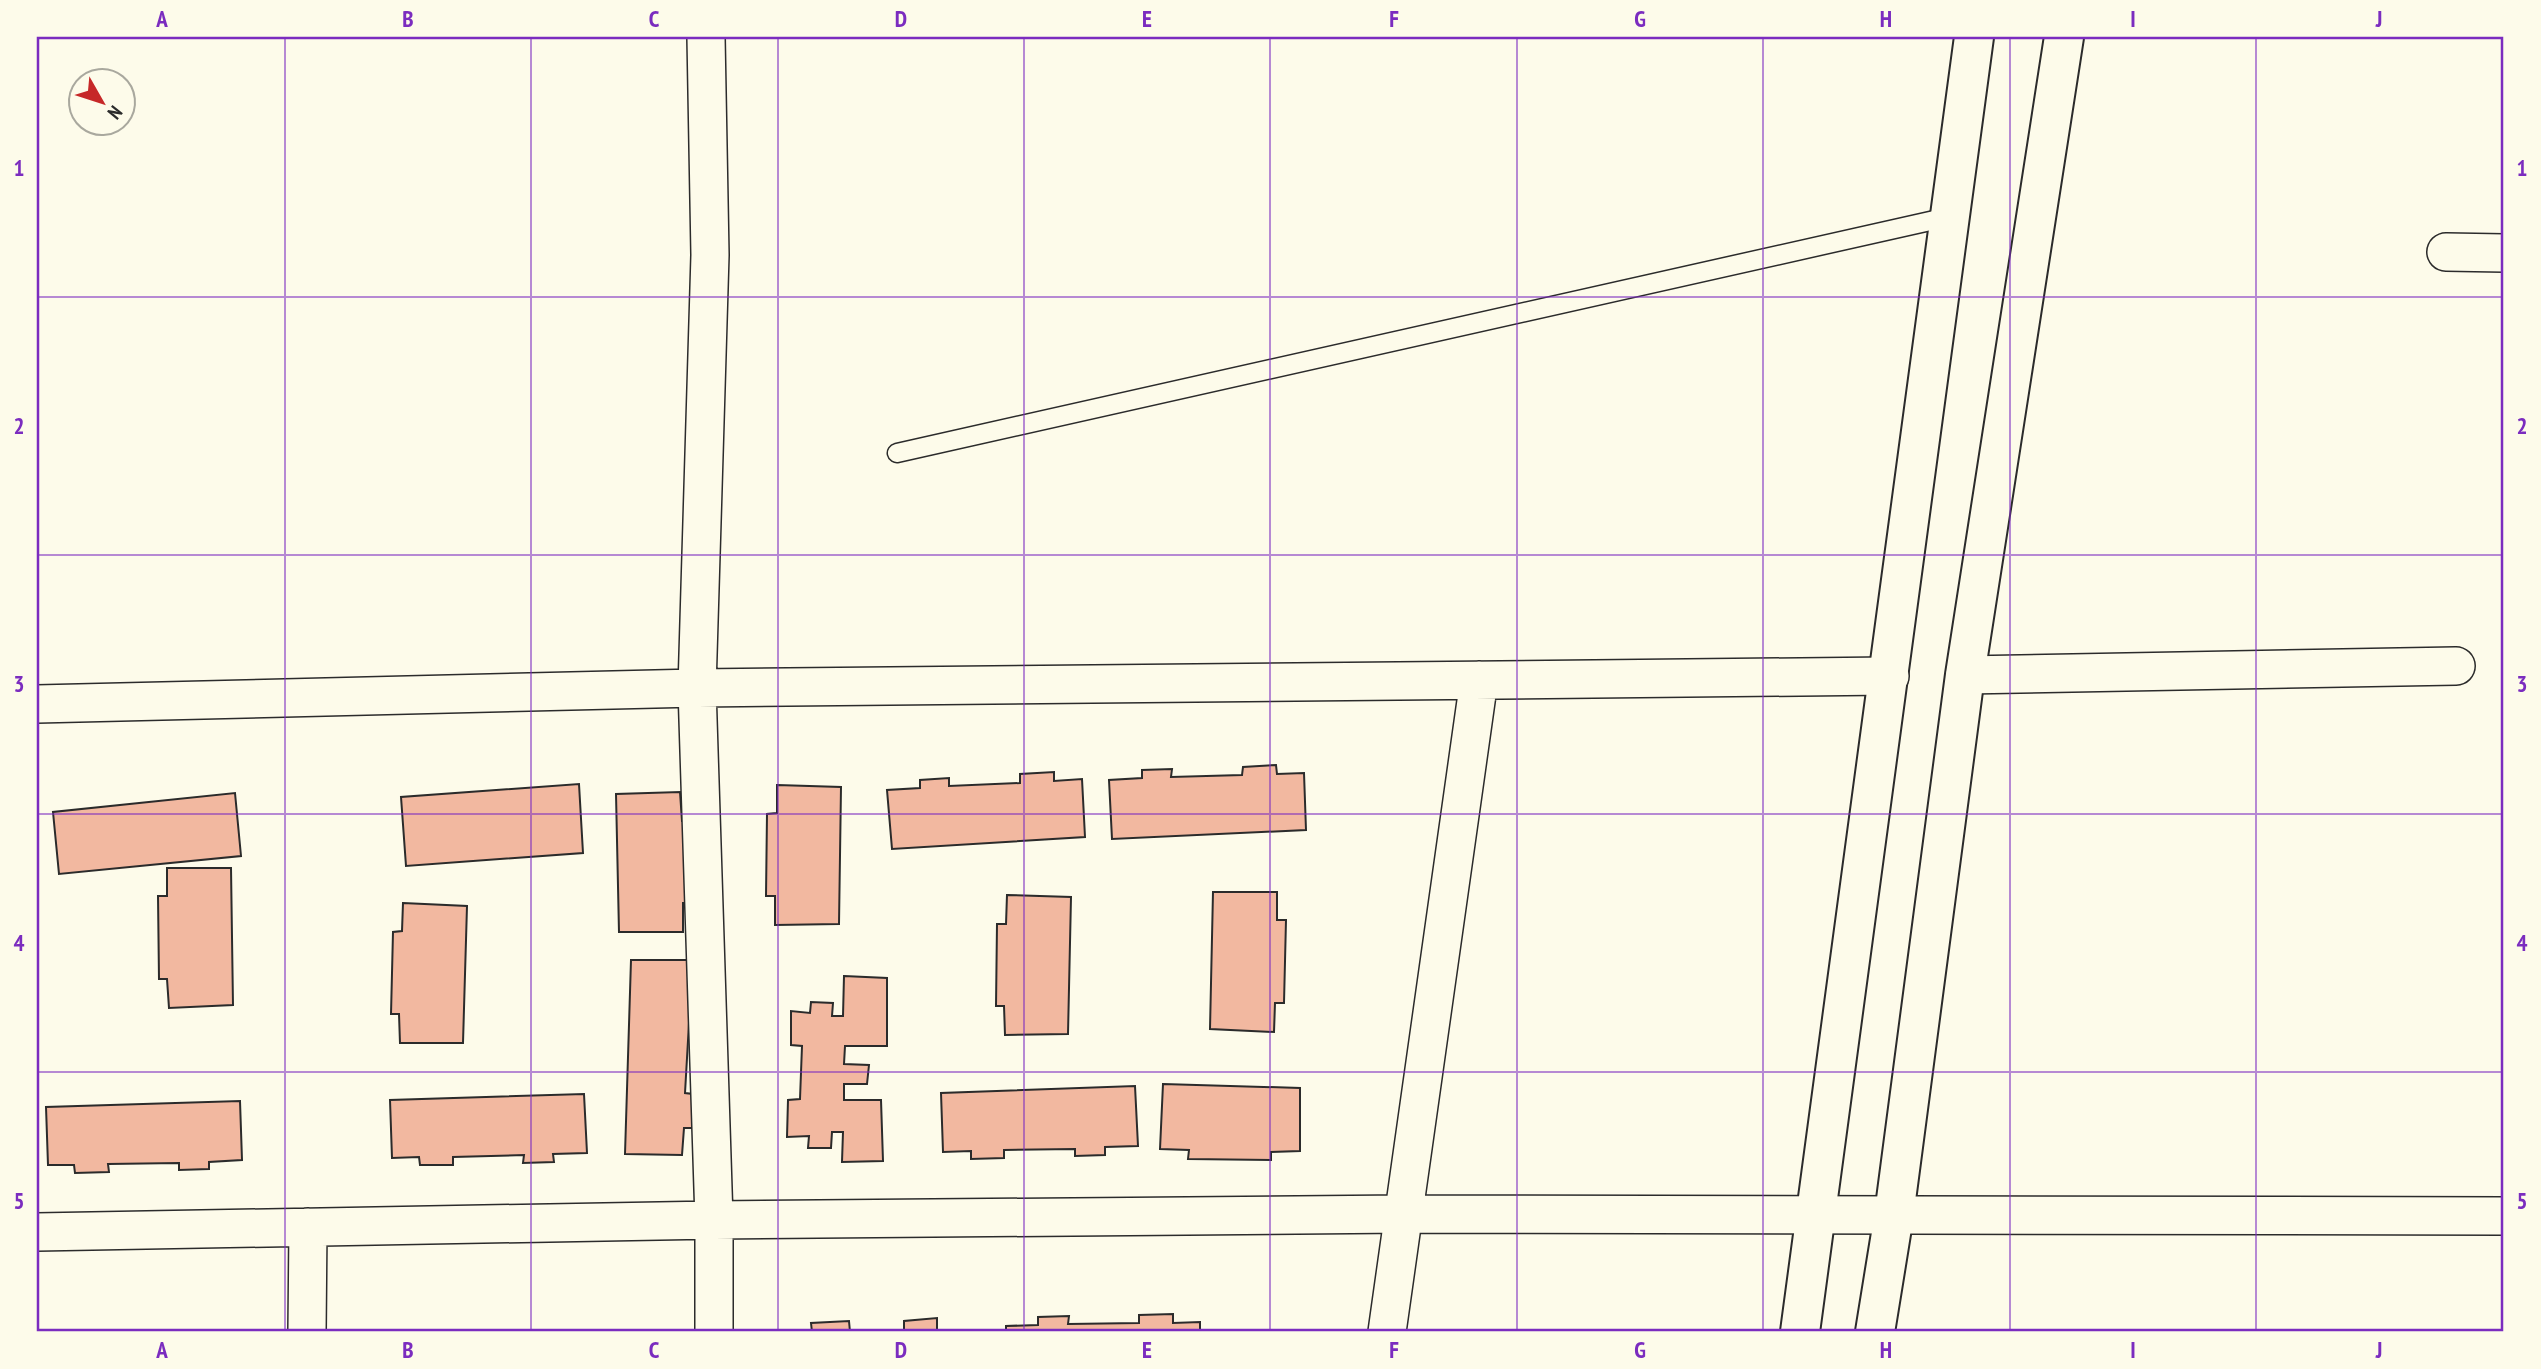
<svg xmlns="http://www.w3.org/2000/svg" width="2541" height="1369" font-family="'PT Sans Narrow',sans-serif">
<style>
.building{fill:#f2b8a0;stroke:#2b2b2b;stroke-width:2}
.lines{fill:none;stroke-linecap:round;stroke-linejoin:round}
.service-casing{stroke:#2b2b2b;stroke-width:21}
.minor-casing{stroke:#2b2b2b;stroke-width:40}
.tertiary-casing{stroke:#2b2b2b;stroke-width:42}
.service{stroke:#fdfbea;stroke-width:18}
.minor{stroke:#fdfbea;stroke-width:37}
.tertiary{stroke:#fdfbea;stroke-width:38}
.grid{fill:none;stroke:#7b2cbf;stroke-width:2;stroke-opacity:0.55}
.neatline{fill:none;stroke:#7b2cbf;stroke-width:2.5}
.grid-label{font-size:23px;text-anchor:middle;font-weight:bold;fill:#7b2cbf}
</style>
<rect width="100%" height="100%" fill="#fdfbea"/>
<path class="building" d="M 1276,765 L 1277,774 L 1304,773 L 1306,830 L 1112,839 L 1109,780 L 1142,778 L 1142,770 L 1172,769 L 1171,777 L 1242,775 L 1243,767 Z
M 1054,772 L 1054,781 L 1082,779 L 1085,837 L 892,849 L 887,790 L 920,788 L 920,780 L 949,778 L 949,786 L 1020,783 L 1020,774 Z
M 579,784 L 583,853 L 406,866 L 401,797 Z
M 777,785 L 841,787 L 839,924 L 775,925 L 775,896 L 766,896 L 767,814 L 777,813 Z
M 680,792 L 682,821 L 690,820 L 692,903 L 683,903 L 683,932 L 619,932 L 616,794 Z
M 235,793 L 241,856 L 59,874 L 53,812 Z
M 167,868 L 231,868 L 233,1005 L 169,1008 L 167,979 L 159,979 L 158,896 L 167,896 Z
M 1213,892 L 1277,892 L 1277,920 L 1286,920 L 1284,1003 L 1275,1003 L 1274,1032 L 1210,1029 Z
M 1007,895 L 1071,897 L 1068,1034 L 1005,1035 L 1004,1006 L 996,1006 L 997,924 L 1006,924 Z
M 403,903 L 467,906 L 463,1043 L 400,1043 L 399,1014 L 391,1014 L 393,932 L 402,931 Z
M 631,960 L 690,960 L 696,1023 L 689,1023 L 685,1093 L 693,1094 L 692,1128 L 684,1128 L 682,1155 L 625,1154 Z
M 844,976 L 887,978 L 887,1046 L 845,1046 L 844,1064 L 869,1065 L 867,1084 L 844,1084 L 844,1100 L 881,1100 L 883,1161 L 842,1162 L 843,1132 L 832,1132 L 831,1148 L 808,1148 L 809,1136 L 787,1137 L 788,1100 L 800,1099 L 802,1046 L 791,1045 L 791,1011 L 810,1013 L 811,1002 L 833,1003 L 832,1016 L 843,1016 Z
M 1163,1084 L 1300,1088 L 1300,1151 L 1271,1152 L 1271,1160 L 1188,1159 L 1189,1150 L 1160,1149 Z
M 1135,1086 L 1138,1146 L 1105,1147 L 1105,1155 L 1075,1156 L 1075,1149 L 1004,1150 L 1004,1158 L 971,1159 L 971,1151 L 943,1152 L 941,1093 Z
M 584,1094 L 587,1153 L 553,1154 L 554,1162 L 523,1163 L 524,1155 L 453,1157 L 453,1165 L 420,1165 L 419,1157 L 392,1158 L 390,1100 Z
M 240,1101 L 242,1160 L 209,1162 L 209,1169 L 179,1170 L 179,1163 L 108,1164 L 109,1172 L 75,1173 L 74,1165 L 48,1165 L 46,1107 Z
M 1173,1314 L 1173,1323 L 1200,1322 L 1200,1332 L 1006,1332 L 1006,1326 L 1038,1325 L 1038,1317 L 1069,1316 L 1068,1324 L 1139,1323 L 1139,1315 Z
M 937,1318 L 937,1332 L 873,1332 L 904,1332 L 904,1321 Z
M 849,1321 L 850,1332 L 812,1332 L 811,1323 Z"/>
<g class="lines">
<defs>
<path id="service" d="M 897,453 L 1948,217"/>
<path id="minor" d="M 706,37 L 710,255 L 697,688 L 714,1220 L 714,1332
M 2446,252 L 2504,253
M 1965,675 L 2456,666
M 37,704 L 697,688 L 1890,676
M 37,1232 L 714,1220 L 1405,1214 L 2504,1216
M 307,1332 L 308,1227
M 1387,1332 L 1479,680"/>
<path id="tertiary" d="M 1800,1332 L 1974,37
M 1875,1332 L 1894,1215 L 1965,675 L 2064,37"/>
</defs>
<use href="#service" class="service-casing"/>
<use href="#minor" class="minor-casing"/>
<use href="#tertiary" class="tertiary-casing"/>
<use href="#service" class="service"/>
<use href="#minor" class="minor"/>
<use href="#tertiary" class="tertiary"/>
</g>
<path class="grid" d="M 285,37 L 285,1332M 531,37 L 531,1332M 778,37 L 778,1332M 1024,37 L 1024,1332M 1270,37 L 1270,1332M 1517,37 L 1517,1332M 1763,37 L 1763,1332M 2010,37 L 2010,1332M 2256,37 L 2256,1332M 37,297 L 2504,297M 37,555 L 2504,555M 37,814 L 2504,814M 37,1072 L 2504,1072"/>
<rect width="2541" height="1369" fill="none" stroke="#fdfbea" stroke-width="77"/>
<g transform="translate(102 102) rotate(129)"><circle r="33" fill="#fdfbea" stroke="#a9a89e" stroke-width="2"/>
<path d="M0-5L12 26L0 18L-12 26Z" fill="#c62828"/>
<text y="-10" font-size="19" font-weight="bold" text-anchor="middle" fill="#2b2b2b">N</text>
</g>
<rect x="38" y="38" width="2464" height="1292" class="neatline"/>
<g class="grid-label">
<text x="162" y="27">A</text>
<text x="408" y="27">B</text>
<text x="654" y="27">C</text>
<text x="901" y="27">D</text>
<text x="1147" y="27">E</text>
<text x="1394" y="27">F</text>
<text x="1640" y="27">G</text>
<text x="1886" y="27">H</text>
<text x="2133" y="27">I</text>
<text x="2379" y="27">J</text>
<text x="19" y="176">1</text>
<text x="2522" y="176">1</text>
<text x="19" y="434">2</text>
<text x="2522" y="434">2</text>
<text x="19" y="692">3</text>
<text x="2522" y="692">3</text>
<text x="19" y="951">4</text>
<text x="2522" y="951">4</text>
<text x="19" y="1209">5</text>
<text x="2522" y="1209">5</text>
<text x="162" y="1358">A</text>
<text x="408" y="1358">B</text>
<text x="654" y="1358">C</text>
<text x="901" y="1358">D</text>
<text x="1147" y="1358">E</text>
<text x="1394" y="1358">F</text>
<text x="1640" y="1358">G</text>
<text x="1886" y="1358">H</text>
<text x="2133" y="1358">I</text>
<text x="2379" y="1358">J</text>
</g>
</svg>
